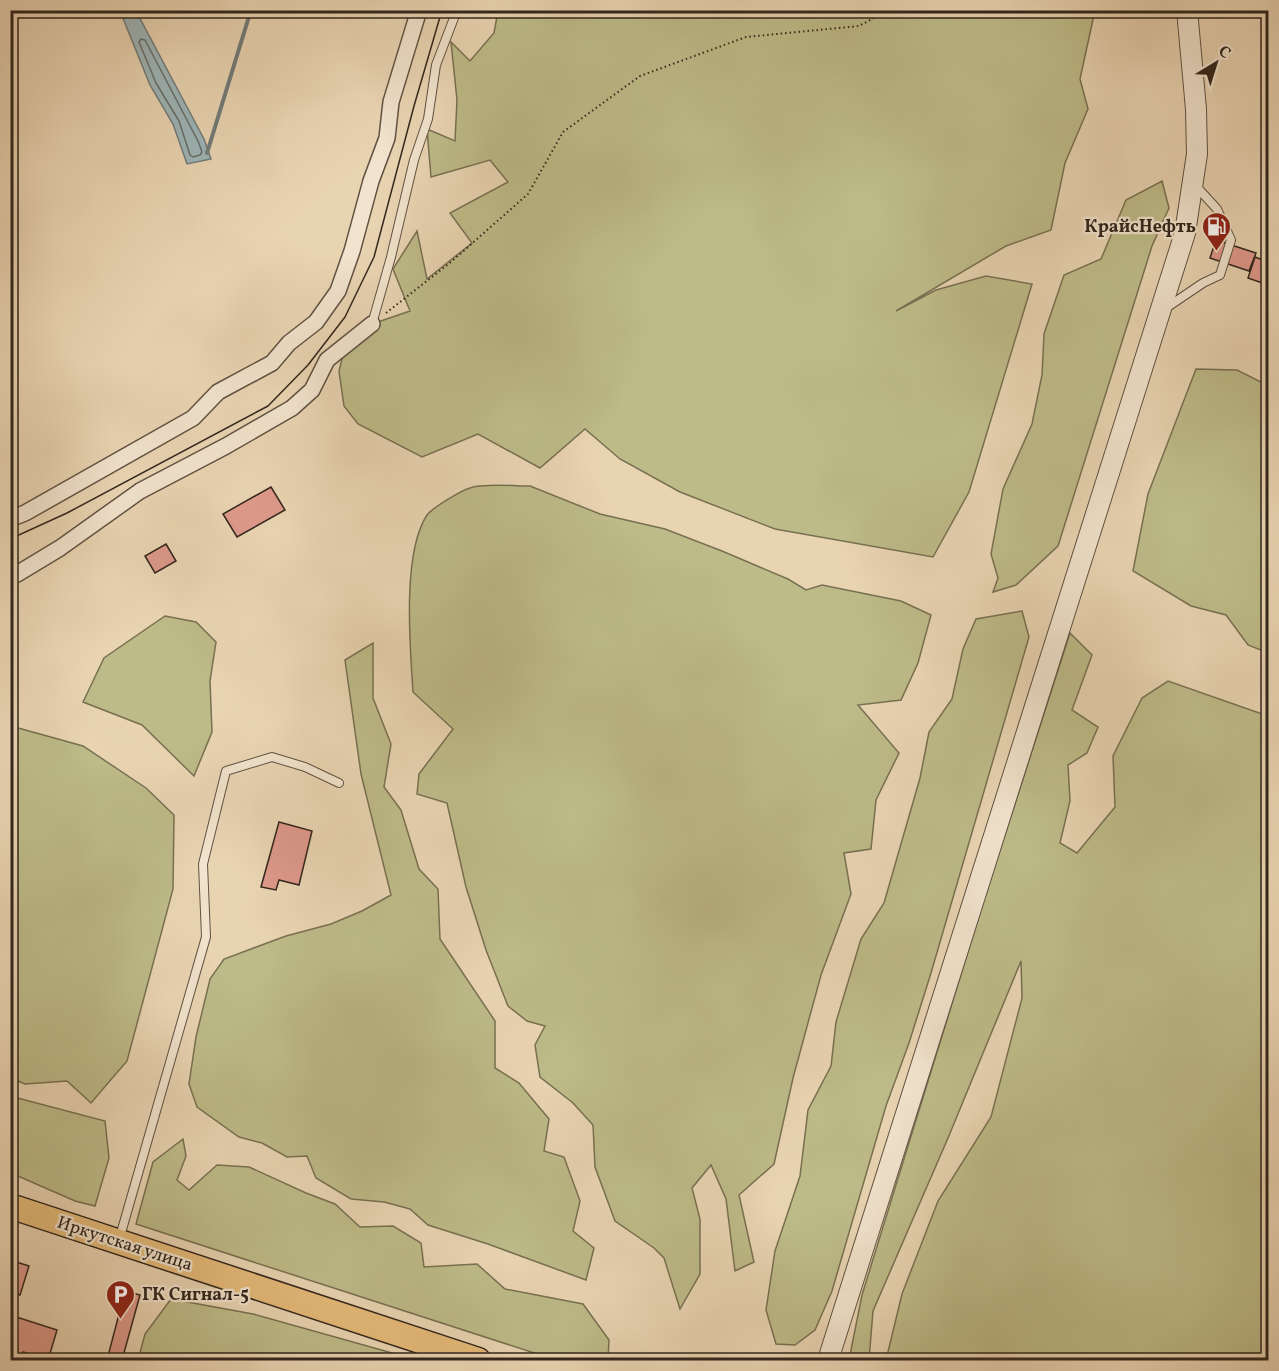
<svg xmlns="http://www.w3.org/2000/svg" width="1279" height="1371" font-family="Vollkorn,serif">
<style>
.green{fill:#bdbb88;stroke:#787052;stroke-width:1.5}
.water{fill:#9db5b8;stroke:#727c7a;stroke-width:1.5}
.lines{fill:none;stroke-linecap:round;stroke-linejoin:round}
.shore{stroke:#686e6a;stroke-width:1.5}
.stream{stroke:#727c7a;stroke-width:4}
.building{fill:#de998b;stroke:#32261d;stroke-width:1.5}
.service-casing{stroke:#605242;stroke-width:10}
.minor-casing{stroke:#605242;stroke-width:18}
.tertiary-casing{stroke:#605242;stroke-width:22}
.primary-casing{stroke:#32261d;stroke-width:27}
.path{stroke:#32261d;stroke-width:2;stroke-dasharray:1.5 3;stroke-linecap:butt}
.service{stroke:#f1e3cd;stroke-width:8}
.minor{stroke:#f1e3cd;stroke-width:15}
.tertiary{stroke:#f1e3cd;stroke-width:20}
.primary{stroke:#e4ba79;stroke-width:24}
.tram{stroke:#32261d;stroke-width:1.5}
.labels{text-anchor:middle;stroke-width:4.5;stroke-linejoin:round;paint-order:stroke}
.poi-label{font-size:18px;font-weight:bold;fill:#32261d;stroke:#f1e3cd;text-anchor:end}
.street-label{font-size:18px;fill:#32261d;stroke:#f1e3cd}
</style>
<rect width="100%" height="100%" fill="#e9d4b2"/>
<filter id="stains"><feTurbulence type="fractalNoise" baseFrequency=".00333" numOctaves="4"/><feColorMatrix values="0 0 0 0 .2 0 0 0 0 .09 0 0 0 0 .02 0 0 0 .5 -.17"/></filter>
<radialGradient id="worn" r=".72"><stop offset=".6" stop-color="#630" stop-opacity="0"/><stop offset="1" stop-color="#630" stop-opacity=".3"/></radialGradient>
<path class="green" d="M 1077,10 L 1094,15 L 1080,79 L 1088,109 L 1065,163 L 1051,230 L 1006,246 L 896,311 L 936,290 L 986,276 L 1032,284 L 969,492 L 933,557 L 775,529 L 680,492 L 620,459 L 585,429 L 540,468 L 478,434 L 422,457 L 358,424 L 344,406 L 339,371 L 347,339 L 372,324 L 410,311 L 393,269 L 417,231 L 427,279 L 472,243 L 450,213 L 508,182 L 490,160 L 431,177 L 427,129 L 455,141 L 457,100 L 451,42 L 470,61 L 494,33 L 498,11 Z
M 1162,181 L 1169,208 L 1152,246 L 1058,546 L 1016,585 L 993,592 L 998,578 L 991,554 L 1003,489 L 1032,424 L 1042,375 L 1044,334 L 1064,275 L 1101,259 L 1126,200 Z
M 1196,369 L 1237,370 L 1263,383 L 1268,397 L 1268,653 L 1248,645 L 1226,615 L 1191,606 L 1133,571 L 1148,494 Z
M 530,486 L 600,514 L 665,529 L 722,551 L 788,579 L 806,590 L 822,585 L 901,601 L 931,615 L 918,663 L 901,700 L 858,705 L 899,753 L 876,800 L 871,849 L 844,853 L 851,894 L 821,975 L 793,1078 L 774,1164 L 739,1195 L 754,1262 L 735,1271 L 726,1199 L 711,1165 L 692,1188 L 700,1219 L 700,1274 L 680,1309 L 664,1258 L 654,1248 L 615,1221 L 595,1167 L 593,1125 L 573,1103 L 540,1077 L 535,1045 L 545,1026 L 527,1021 L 508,1006 L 486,950 L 466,887 L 447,803 L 417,794 L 419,774 L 453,729 L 413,692 C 410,646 402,553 427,515 C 432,508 462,490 470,488 C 482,483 516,486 530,486 Z
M 1022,611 L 1029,637 L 931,973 L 909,1043 L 886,1106 L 832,1291 L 815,1330 L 795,1345 L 776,1344 L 766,1310 L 775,1251 L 800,1176 L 808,1110 L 831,1066 L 836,1022 L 861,939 L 884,903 L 920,778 L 929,732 L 952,699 L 963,649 L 976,619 Z
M 165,616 L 196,622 L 216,642 L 210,681 L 212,732 L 194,776 L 142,725 L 83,702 L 104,658 Z
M 1070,633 L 1092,655 L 1072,710 L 1098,727 L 1087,753 L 1068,765 L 1070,801 L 1060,843 L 1077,853 L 1115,807 L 1113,756 L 1142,698 L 1168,681 L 1268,716 L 1268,1360 L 893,1360 L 887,1356 L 902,1294 L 938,1201 L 991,1117 L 1022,998 L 1021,961 L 948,1138 L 873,1311 L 869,1360 L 849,1360 L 862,1295 L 984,900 Z
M 373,643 L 373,698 L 391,744 L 384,787 L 401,810 L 419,869 L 438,889 L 440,939 L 495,1021 L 495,1068 L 519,1083 L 549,1119 L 544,1151 L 564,1157 L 580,1201 L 573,1231 L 594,1248 L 586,1280 L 488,1244 L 428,1225 L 410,1209 L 384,1202 L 351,1199 L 316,1178 L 307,1156 L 287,1157 L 262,1143 L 239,1137 L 197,1107 L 189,1084 L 196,1037 L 210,979 L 224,959 L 286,936 L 331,924 L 362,911 L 391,895 L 361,774 L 345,660 Z
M 11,726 L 83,746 L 146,788 L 174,815 L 173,889 L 127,1061 L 91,1103 L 67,1081 L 25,1084 L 11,1078 Z
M 10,1096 L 105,1121 L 109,1158 L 95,1206 L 75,1201 L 11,1173 Z
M 183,1139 L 186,1156 L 177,1180 L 189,1190 L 217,1165 L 249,1167 L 306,1193 L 335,1204 L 360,1227 L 393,1226 L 421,1243 L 424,1267 L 477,1264 L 505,1289 L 583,1304 L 609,1340 L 608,1360 L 556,1360 L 136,1224 L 153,1162 Z
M 171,1299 L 253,1314 L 417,1360 L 138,1360 L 145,1334 Z"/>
<path class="water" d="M 120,11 L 136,11 L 204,139 L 211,159 L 187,164 L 173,124 L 150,85 Z"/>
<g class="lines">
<path class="shore" d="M 141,39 L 145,40 L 198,141 L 202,152 L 200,155 L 193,157 L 190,155 L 179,121 L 156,83 L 139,42 Z"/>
<path class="stream" d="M 207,153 L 251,10"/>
</g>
<path class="building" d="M 1216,240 L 1256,253 L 1249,271 L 1210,258 Z
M 1255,257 L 1268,262 L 1268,285 L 1248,278 Z
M 271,487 L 285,510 L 237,537 L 223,514 Z
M 166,544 L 176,561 L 155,573 L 145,556 Z
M 279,822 L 312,831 L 299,885 L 279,880 L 276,890 L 261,887 Z
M 10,1260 L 29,1266 L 20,1295 L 10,1292 Z
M 125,1291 L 140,1295 L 122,1360 L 107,1360 Z
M 10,1315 L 57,1330 L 48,1360 L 23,1352 L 20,1360 L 10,1360 Z"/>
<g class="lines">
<defs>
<path id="service" d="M 1166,308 L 1203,283 L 1220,275 L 1231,240 L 1217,209 L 1194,184
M 372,324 L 391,257 L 414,160 L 428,119 L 436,65 L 457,10
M 119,1240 L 206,937 L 203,864 L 226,771 L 272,757 L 305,767 L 339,783"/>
<path id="minor" d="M 10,519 L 25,513 L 193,418 L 218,392 L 272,363 L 289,343 L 316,322 L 338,291 L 352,251 L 371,181 L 387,138 L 391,102 L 419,10
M 10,575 L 17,574 L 60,548 L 140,491 L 226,446 L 292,408 L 312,390 L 327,360 L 372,324"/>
<path id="tertiary" d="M 828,1360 L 1185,233 L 1197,154 L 1196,109 L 1187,10"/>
<path id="primary" d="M 10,1206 L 478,1360"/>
</defs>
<use href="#service" class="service-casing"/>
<use href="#minor" class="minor-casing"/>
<use href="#tertiary" class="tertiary-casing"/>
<use href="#primary" class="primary-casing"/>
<path class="path" d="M 386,313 L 451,262 L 528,194 L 563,132 L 640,76 L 746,37 L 859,26 L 889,10"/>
<use href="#service" class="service"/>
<use href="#minor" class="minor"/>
<use href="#tertiary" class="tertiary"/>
<use href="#primary" class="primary"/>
<path class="tram" d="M 10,539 L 67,513 L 268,406 L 308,365 L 345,317 L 374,257 L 414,106 L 442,10"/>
</g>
<defs>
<symbol id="fuel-pin" viewBox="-11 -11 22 30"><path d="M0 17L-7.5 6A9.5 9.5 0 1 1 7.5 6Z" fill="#8f2418" stroke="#f1e3cd"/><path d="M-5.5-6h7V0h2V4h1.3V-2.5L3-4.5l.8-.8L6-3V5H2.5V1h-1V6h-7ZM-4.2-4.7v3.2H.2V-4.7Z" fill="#fff"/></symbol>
<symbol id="parking-pin" viewBox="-11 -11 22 30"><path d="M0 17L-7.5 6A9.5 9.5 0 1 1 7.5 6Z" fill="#8f2418" stroke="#f1e3cd"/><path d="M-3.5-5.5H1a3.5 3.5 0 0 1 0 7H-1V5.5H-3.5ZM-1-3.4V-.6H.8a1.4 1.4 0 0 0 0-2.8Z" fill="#fff"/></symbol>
</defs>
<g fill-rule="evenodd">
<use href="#fuel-pin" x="1200" y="210" width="33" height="45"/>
<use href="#parking-pin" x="104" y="1278" width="33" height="45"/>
</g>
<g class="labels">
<g class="poi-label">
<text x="1196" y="232">КрайсНефть</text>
<text x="142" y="1300" text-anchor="start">ГК Сигнал-5</text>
</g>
<g class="street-label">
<text transform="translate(125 1243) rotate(18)" y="6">Иркутская улица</text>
</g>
</g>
<rect width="1279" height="1371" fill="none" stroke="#e9d4b2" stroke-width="36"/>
<rect x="12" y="12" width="1255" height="1347" fill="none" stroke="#32261d" stroke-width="3"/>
<rect x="18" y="18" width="1243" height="1335" fill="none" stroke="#32261d" stroke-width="1.5"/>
<g transform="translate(1216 63) rotate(38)" stroke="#f1e3cd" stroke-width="4.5" paint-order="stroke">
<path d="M0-4.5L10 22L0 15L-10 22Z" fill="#32261d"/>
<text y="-9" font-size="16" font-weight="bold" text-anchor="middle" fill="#32261d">С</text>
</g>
<rect width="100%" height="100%" filter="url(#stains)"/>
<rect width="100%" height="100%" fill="url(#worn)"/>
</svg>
